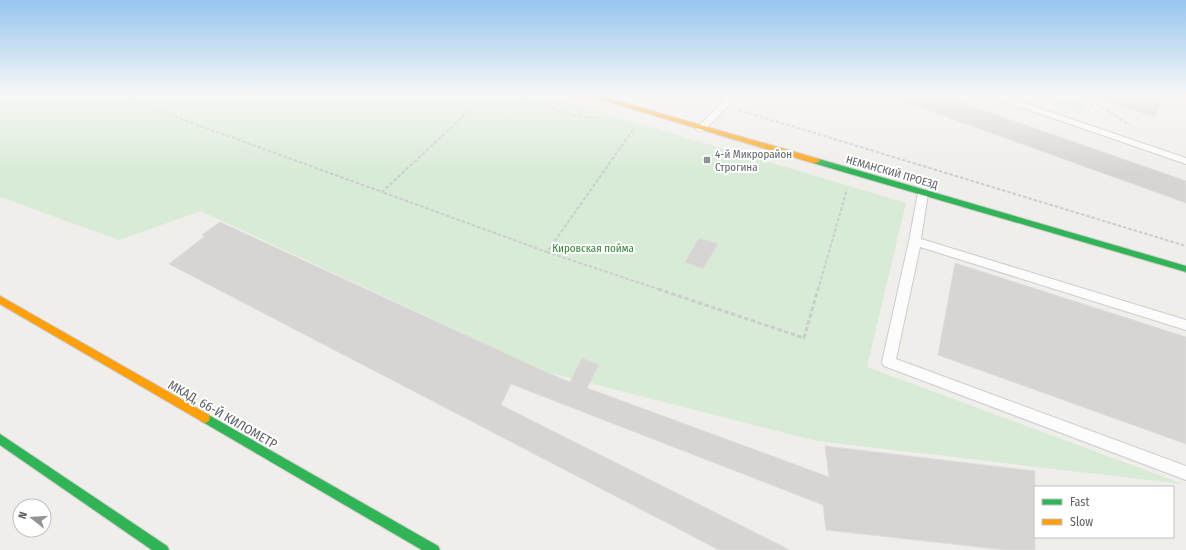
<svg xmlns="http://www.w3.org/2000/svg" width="1186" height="550" font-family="'Fira Sans Condensed',sans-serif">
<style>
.green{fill:#d8ebd6}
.building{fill:#d6d5d3;stroke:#deddd9}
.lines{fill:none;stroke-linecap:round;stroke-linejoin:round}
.lane-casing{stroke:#cbcccc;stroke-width:2}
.fast-casing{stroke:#cacacb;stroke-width:2}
.slow-casing{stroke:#cacacb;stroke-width:2}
.path-far1{stroke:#cacfcc;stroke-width:2;stroke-dasharray:3.5 2;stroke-linecap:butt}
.path{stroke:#cacfcc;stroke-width:3;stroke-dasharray:4.5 2.5;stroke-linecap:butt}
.lane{fill:#fdfcfc;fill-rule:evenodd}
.fast{fill:#30b455;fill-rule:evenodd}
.slow{fill:#ff9f0a;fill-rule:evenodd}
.poi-dot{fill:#919496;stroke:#fff;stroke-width:1.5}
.labels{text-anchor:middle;stroke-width:4;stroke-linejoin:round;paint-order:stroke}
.poi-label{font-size:11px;fill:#5f6368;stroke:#fff;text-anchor:start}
.street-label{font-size:11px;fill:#5f6368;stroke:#fff}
.park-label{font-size:11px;fill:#348238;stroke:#fff}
.near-street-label{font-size:13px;fill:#5f6368;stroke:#fff}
</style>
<rect width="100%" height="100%" fill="#efeeea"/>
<path class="green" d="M 0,96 L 547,96 L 906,203 L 867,367 L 1183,484 L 817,441 L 546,372 L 201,211 L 119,240 L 0,197 Z
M 1058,96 L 1067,96 L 1087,103 L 1081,114 L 1054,105 Z"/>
<path class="building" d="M 898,96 L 942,96 L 1186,181 L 1186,203 L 897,99 Z
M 1102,96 L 1162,96 L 1155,117 L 1101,100 Z
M 220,222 L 546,372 L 570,382 L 582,358 L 599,365 L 587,388 L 829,477 L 825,446 L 1035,471 L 1035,550 L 1006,550 L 826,530 L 823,505 L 511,384 L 501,405 L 790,550 L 719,550 L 169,264 L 205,236 L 202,235 Z
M 699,238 L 718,244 L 703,269 L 685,262 Z
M 955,263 L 1186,337 L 1186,444 L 938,355 Z"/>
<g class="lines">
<defs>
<path id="lane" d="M 728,96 L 737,96 L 704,131 L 698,131 L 696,129 L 698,127 Z
M 989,96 L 1003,96 L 1186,158 L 1186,164 Z
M 923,189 L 928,193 L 921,239 L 1186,320 L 1186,330 L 920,247 L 896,359 L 1186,466 L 1186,480 L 884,366 L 882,362 L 909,241 L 918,193 Z"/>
<path id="fast" d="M 813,159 L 819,159 L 1186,266 L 1186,272 L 813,163 Z
M 205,413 L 438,546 L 440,550 L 422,550 L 201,421 L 200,418 L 201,415 Z
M 0,434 L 167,546 L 169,550 L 152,550 L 0,445 Z"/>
<path id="slow" d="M 589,96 L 600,96 L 819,159 L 820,161 L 816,163 L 813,163 Z
M 0,296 L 209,415 L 210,418 L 209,421 L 205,423 L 201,421 L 0,304 Z"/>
</defs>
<use href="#lane" class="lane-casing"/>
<use href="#fast" class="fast-casing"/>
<use href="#slow" class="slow-casing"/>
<path class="path-far1" d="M 118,96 L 382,192
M 485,96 L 382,192 L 547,252 L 635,127
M 510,96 L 573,115 L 600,118
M 690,96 L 707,101
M 1083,96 L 1093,100 L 1093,102 L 1130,125
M 739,110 L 1186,246
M 1088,112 L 1093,102
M 547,252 L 661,290
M 818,290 L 847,189"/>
<path class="path" d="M 658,289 L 804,338 L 818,289"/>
<use href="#lane" class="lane"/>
<use href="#fast" class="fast"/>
<use href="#slow" class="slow"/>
</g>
<linearGradient id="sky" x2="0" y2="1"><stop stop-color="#97c6ef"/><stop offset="0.55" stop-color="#f8f7f6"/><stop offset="1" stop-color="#f8f7f6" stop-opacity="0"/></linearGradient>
<rect width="1186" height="173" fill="url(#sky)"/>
<rect class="poi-dot" x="703" y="156" width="8" height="8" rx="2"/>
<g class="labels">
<g class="poi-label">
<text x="715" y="158">4-й Микрорайон<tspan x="715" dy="13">Строгина</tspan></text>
</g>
<g class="street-label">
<text transform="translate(892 172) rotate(16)" y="4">НЕМАНСКИЙ ПРОЕЗД</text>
</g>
<g class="park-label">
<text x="593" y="252">Кировская пойма</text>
</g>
<g class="near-street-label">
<text transform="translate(223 414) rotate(30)" y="5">МКАД, 66-Й КИЛОМЕТР</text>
</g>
</g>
<rect x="1034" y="486" width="140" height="52" fill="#ffffff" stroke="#bfc1c3"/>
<rect x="1042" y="499" width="20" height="6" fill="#30b455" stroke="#bfc1c3"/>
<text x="1070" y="506" font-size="12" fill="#5f6368">Fast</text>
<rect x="1042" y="519" width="20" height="6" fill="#ff9f0a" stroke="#bfc1c3"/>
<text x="1070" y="526" font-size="12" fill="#5f6368">Slow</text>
<g transform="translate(32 518) rotate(287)"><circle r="19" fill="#ffffff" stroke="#bfc1c3"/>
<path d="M0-3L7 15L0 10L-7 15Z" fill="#919496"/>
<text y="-6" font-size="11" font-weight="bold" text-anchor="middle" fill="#5f6368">N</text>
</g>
</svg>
